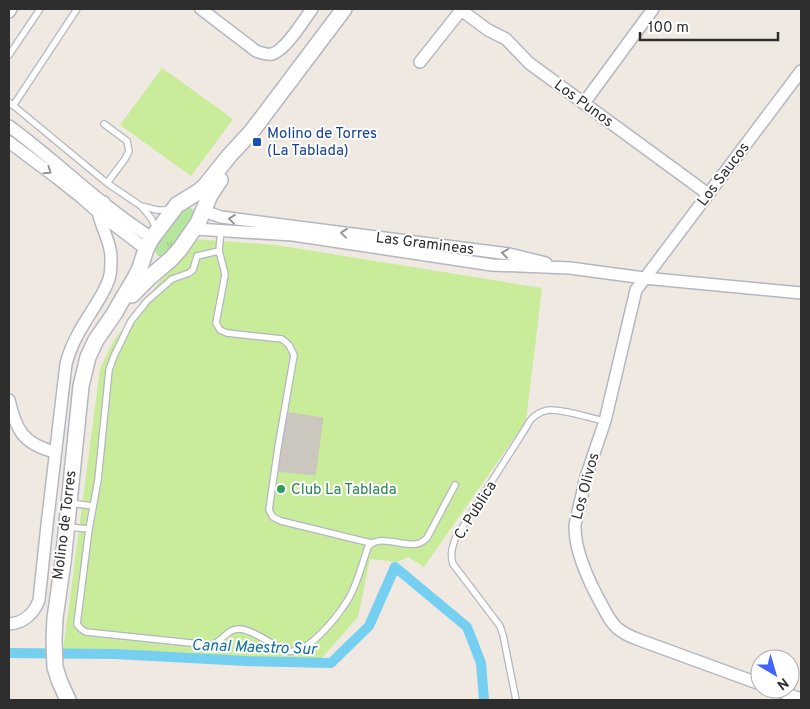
<svg xmlns="http://www.w3.org/2000/svg" width="810" height="709" font-family="Overpass,sans-serif">
<style>
.grass{fill:url(#grass-tufts)}
.pitch{fill:#c9ec9a}
.lines{fill:none;stroke-linecap:round;stroke-linejoin:round}
.canal{stroke:#75cff0;stroke-width:10}
.building{fill:#cbc7bf;stroke:#cbc5ba}
.service-casing{stroke:#b4b7c1;stroke-width:8}
.minor-casing{stroke:#b4b7c1;stroke-width:14}
.secondary-casing{stroke:#b4b7c1;stroke-width:18}
.service{stroke:#fff;stroke-width:5.5}
.minor{stroke:#fff;stroke-width:11}
.secondary{stroke:#fff;stroke-width:15}
.oneway{stroke:#969696}
.transit-dot{fill:#1a4fb4;stroke:#fff;stroke-width:2}
.leisure-dot{fill:#2e9e5b;stroke:#fff;stroke-width:2}
.labels{text-anchor:middle;stroke-width:4;stroke-linejoin:round;paint-order:stroke}
.street-label{font-size:15px;fill:#2e2e2e;stroke:#fff}
.transit-label{font-size:15px;fill:#164399;stroke:#fff;text-anchor:start}
.leisure-label{font-size:15px;fill:#27864d;stroke:#fff;text-anchor:start}
.water-label{font-size:16px;font-style:italic;fill:#0d6fa3;stroke:#fff}
</style>
<defs>
<pattern id="grass-tufts" width="24" height="20" patternUnits="userSpaceOnUse" patternTransform="scale(1.25)"><rect width="24" height="20" fill="#b6e59e"/><path d="M3 7l-1-3M5 7V3M7 7l1-3M15 17l-1-3M17 17v-4M19 17l1-3" fill="none" stroke="#9dc588"/></pattern>
</defs>
<rect width="100%" height="100%" fill="#efe9e1"/>
<path class="grass" d="M 185,207 C 193,207 195,211 196,218 L 164,257 C 157,257 154,252 155,246 L 180,211 Z"/>
<path class="pitch" d="M 162,68 L 233,119 L 191,176 L 120,125 Z
M 193,239 L 276,245 L 542,288 L 526,421 L 424,567 L 408,557 L 397,562 L 370,559 L 358,617 L 321,659 L 201,657 L 63,651 L 100,369 L 114,340 Z"/>
<g class="lines">
<path class="canal" d="M 9,653 L 115,654 L 246,661 L 331,663 L 369,626 L 395,567 L 467,627 L 481,663 L 484,700"/>
</g>
<path class="building" d="M 286,412 L 323,418 L 315,475 L 277,471 Z"/>
<g class="lines">
<defs>
<path id="service" d="M 9,55 L 40,9
M 9,102 L 107,183 L 141,206 L 151,218 L 156,228
M 13,106 L 77,9
M 104,124 L 127,141 L 129,151 L 125,159 L 107,183
M 141,206 L 157,210 L 171,210
M 221,230 L 219,251 L 224,270 L 225,275 L 216,323 L 220,330 L 227,333 L 282,339 L 289,345 L 294,355 L 278,447 L 269,510 L 273,517 L 281,521 L 371,543
M 219,251 L 197,256 L 193,270 L 189,273 L 172,279 L 147,301 L 131,321 L 114,356 L 109,370 L 98,480 L 89,529 L 77,624 L 81,629 L 86,632 L 210,645 C 223,642 226,629 239,629 C 250,629 267,641 277,646 C 280,647 284,651 288,651 C 308,656 340,613 349,598 C 358,582 362,564 368,547 C 380,532 405,549 420,543 C 421,543 426,539 427,538 L 455,485
M 69,503 L 93,506
M 67,527 L 89,529
M 516,700 L 503,635 L 500,626 L 453,564 C 450,555 452,548 455,539 L 527,426 C 530,418 540,411 549,410 C 563,409 590,418 605,421"/>
<path id="minor" d="M 201,9 L 256,51 C 261,53 266,55 272,54 C 286,50 303,21 312,9
M 461,10 L 488,30 L 506,39 L 529,63 L 708,194
M 9,12 L 11,9
M 420,62 L 462,9
M 584,103 L 653,9
M 9,126 C 58,162 101,206 152,238
M 9,142 L 57,178 L 81,197 L 105,218 L 146,249
M 204,211 L 221,217 L 509,254 L 546,263
M 195,229 L 293,235 L 492,265 L 570,268 L 644,278 L 801,293
M 9,400 C 16,430 23,444 55,452
M 9,624 C 23,623 34,614 39,600 L 47,525 L 66,364 C 71,343 83,325 95,306 C 101,296 108,286 110,275 C 111,269 111,262 111,256 C 110,240 101,227 98,212 L 104,202
M 760,684 L 637,639 C 629,636 623,633 617,628 C 611,622 607,615 604,609 C 591,586 574,552 575,525 L 586,477 L 605,421 L 636,290 L 801,71
M 773,689 L 801,699"/>
<path id="secondary" d="M 132,295 L 151,276 L 171,259 L 180,249 L 198,223 L 210,195 L 220,180
M 68,700 L 59,680 L 55,667 L 54,640 L 55,618 L 63,562 L 81,386 L 88,357 L 96,340 L 114,314 L 122,300 L 135,278 L 140,268 L 146,249 L 152,238 L 177,205 L 198,192 L 205,186 L 229,156 L 252,131 L 344,9"/>
</defs>
<use href="#service" class="service-casing"/>
<use href="#minor" class="minor-casing"/>
<use href="#secondary" class="secondary-casing"/>
<use href="#service" class="service"/>
<use href="#minor" class="minor"/>
<use href="#secondary" class="secondary"/>
</g>
<defs><path id="oneway-chevron" d="M-2-3.5L2.5 0L-2 3.5" fill="none" stroke-width="1.6" stroke-linecap="round" stroke-linejoin="round" transform="scale(1.25)"/></defs>
<g class="oneway">
<use href="#oneway-chevron" transform="translate(48 171) rotate(35)"/>
<use href="#oneway-chevron" transform="translate(232 219) rotate(-173)"/>
<use href="#oneway-chevron" transform="translate(344 233) rotate(-173)"/>
<use href="#oneway-chevron" transform="translate(505 253) rotate(-171)"/>
</g>
<rect class="transit-dot" x="252" y="137" width="10" height="10" rx="2.5"/>
<circle class="leisure-dot" cx="281" cy="489" r="5"/>
<g class="labels">
<g class="street-label">
<text transform="translate(584 103) rotate(36)" y="5">Los Punos</text>
<text transform="translate(723 174) rotate(-53)" y="5">Los Saucos</text>
<text transform="translate(425 243) rotate(7)" y="5">Las Gramineas</text>
<text transform="translate(585 486) rotate(-75)" y="5">Los Olivos</text>
<text transform="translate(475 510) rotate(-58)" y="5">C. Publica</text>
<text transform="translate(64 525) rotate(-83)" y="5">Molino de Torres</text>
</g>
<g class="transit-label">
<text x="267" y="138">Molino de Torres<tspan x="267" dy="17">(La Tablada)</tspan></text>
</g>
<g class="leisure-label">
<text x="291" y="494">Club La Tablada</text>
</g>
<g class="water-label">
<text transform="translate(254 646) rotate(2)" y="6">Canal Maestro Sur</text>
</g>
</g>
<rect width="810" height="709" fill="none" stroke="#2e2e2e" stroke-width="20"/>
<g transform="translate(775 674) rotate(142)"><circle r="24" fill="#ffffff" stroke="#ababab"/>
<path d="M0-4L9 19L0 12L-9 19Z" fill="#4264fb"/>
<text y="-8" font-size="14" font-weight="bold" text-anchor="middle" fill="#2e2e2e">N</text>
</g>
<path d="M640 32v8h138v-8" fill="none" stroke="#2e2e2e" stroke-width="2.5"/>
<text x="648" y="32" font-size="15" fill="#2e2e2e" stroke="#ffffff" stroke-width="4" paint-order="stroke">100 m</text>
</svg>
